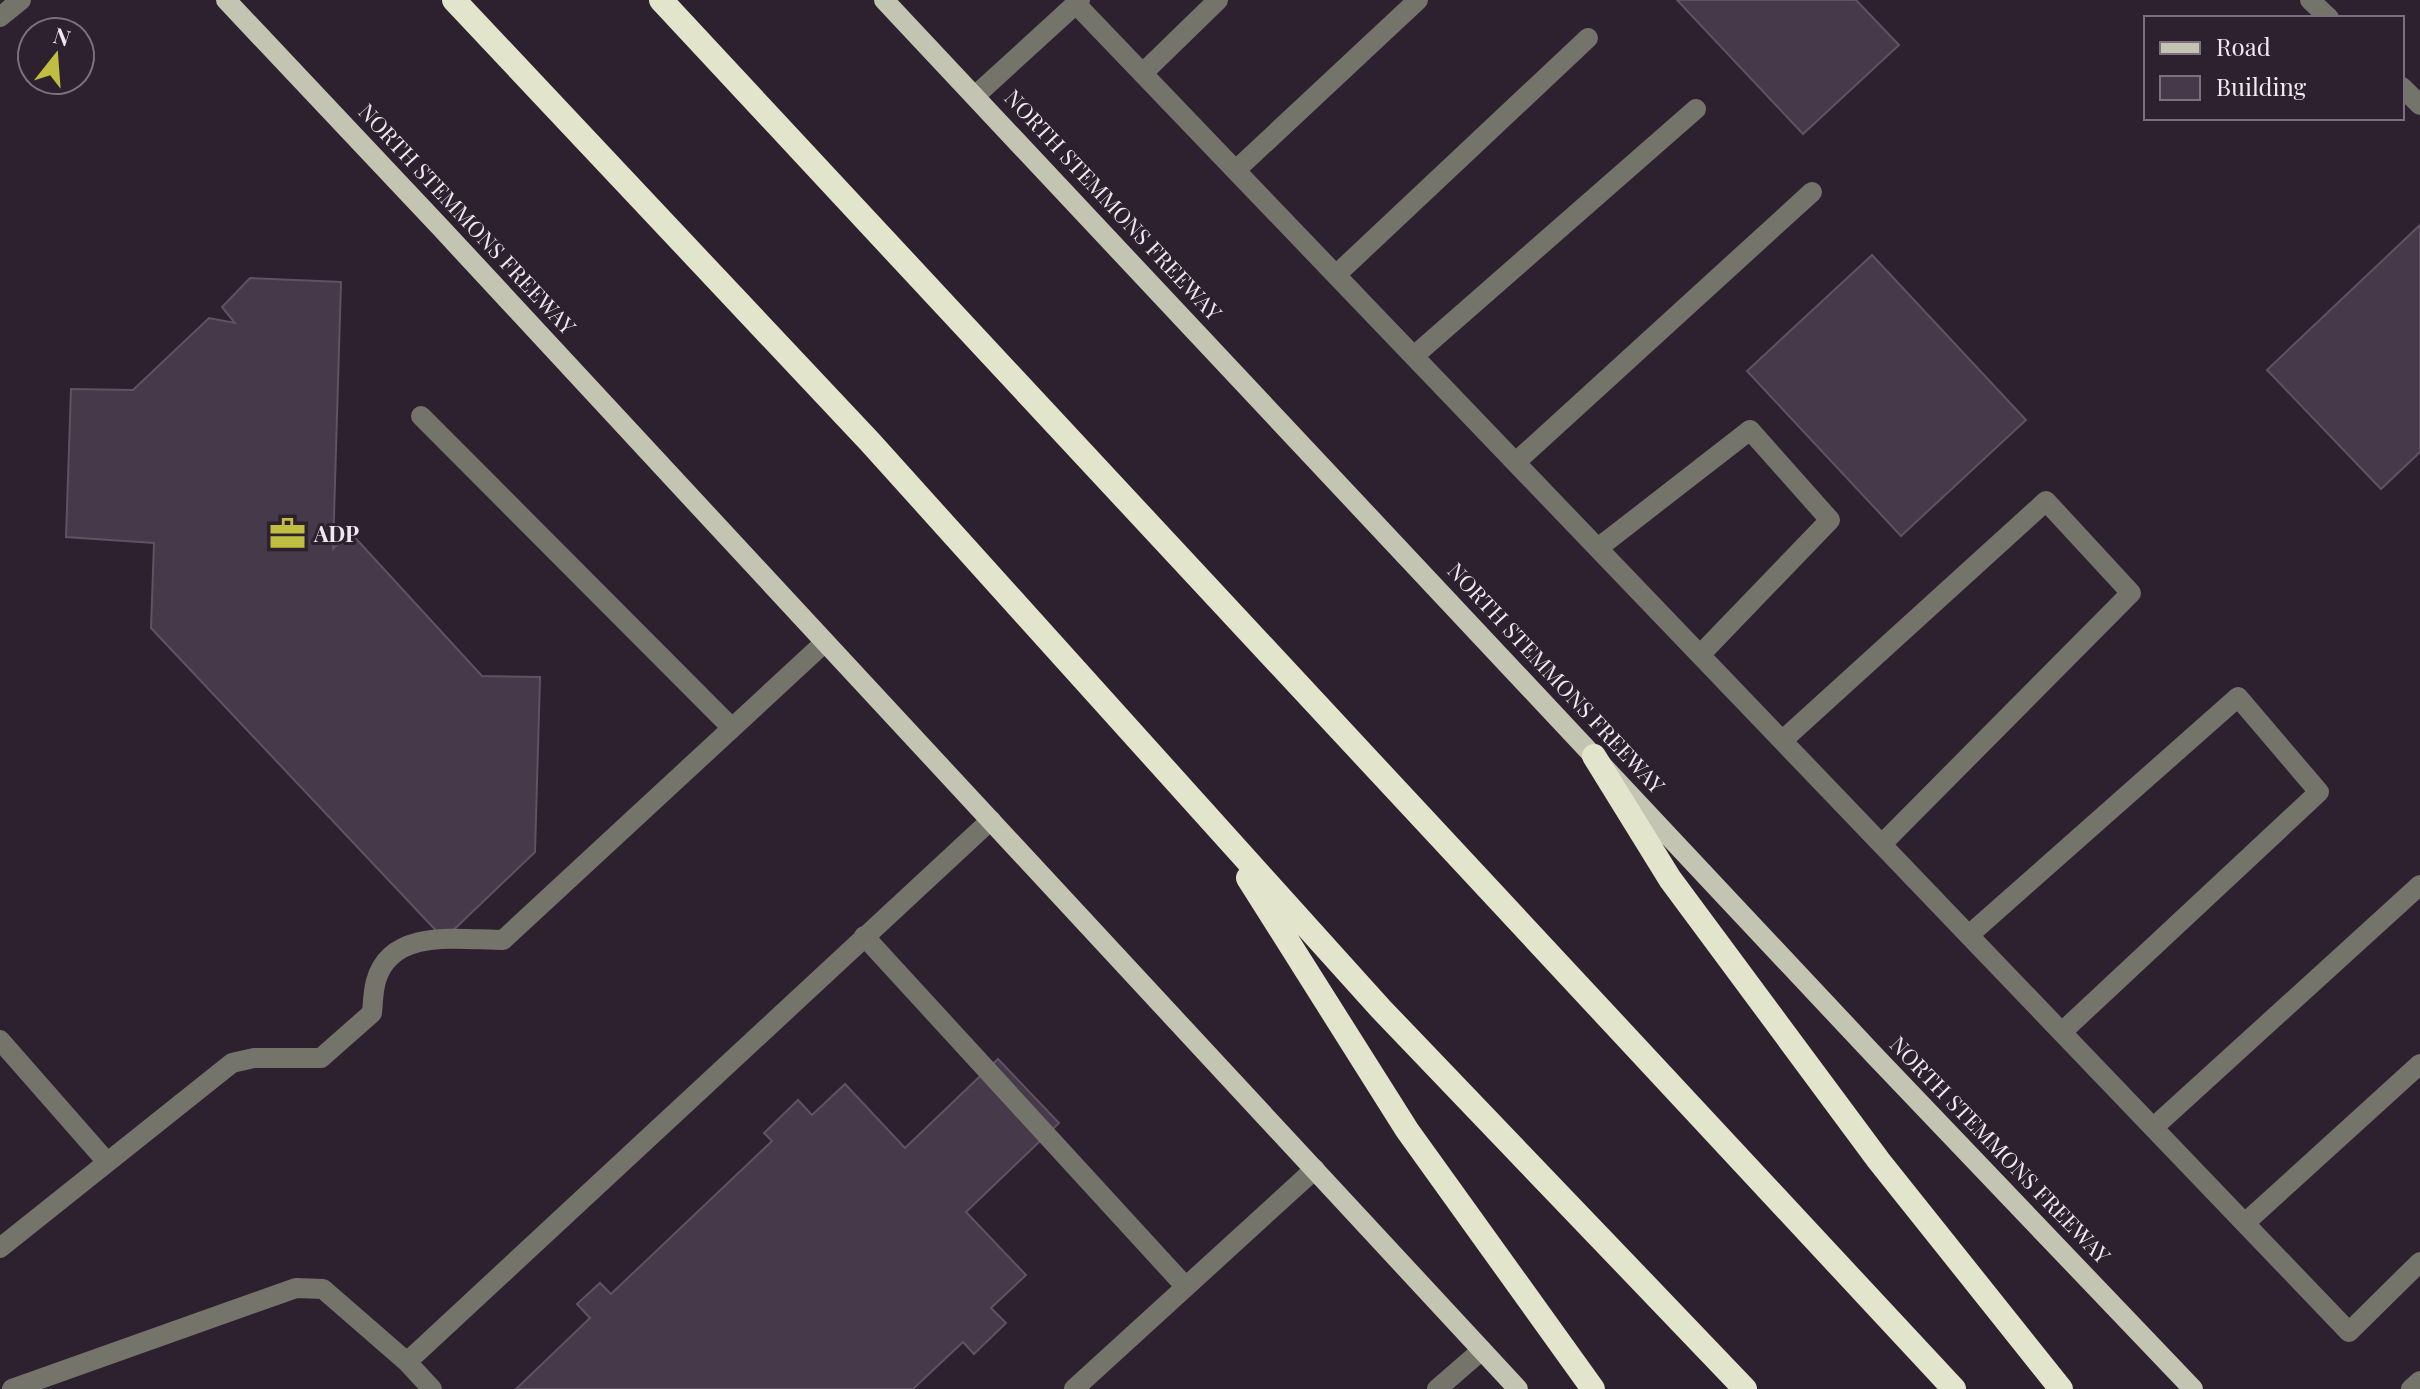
<svg xmlns="http://www.w3.org/2000/svg" width="2420" height="1389" font-family="'Playfair Display',serif">
<style>
.building{fill:#463949;stroke:#605263;stroke-width:2}
.lines{fill:none;stroke-linecap:round;stroke-linejoin:round}
.minor{stroke:#74746b;stroke-width:20}
.major{stroke:#c3c4b1;stroke-width:20}
.highway{stroke:#e3e4cc;stroke-width:24}
.labels{text-anchor:middle;stroke-width:6;stroke-linejoin:round;paint-order:stroke}
.street-label{font-size:22px;fill:#efe7f1;stroke:#2d212f}
.poi-label{font-size:22px;font-weight:bold;fill:#efe7f1;stroke:#2d212f;text-anchor:start}
</style>
<rect width="100%" height="100%" fill="#2d212f"/>
<path class="building" d="M 1677,0 L 1856,0 L 1899,45 L 1803,134 Z
M 2420,225 L 2420,452 L 2381,489 L 2267,370 Z
M 1872,255 L 2026,420 L 1901,536 L 1747,371 Z
M 250,278 L 341,282 L 333,549 L 349,531 L 482,676 L 540,677 L 535,852 L 444,939 L 151,628 L 154,543 L 66,537 L 71,389 L 133,390 L 209,318 L 235,323 L 222,307 Z
M 998,1059 L 1059,1123 L 966,1212 L 1026,1275 L 991,1308 L 1006,1323 L 974,1354 L 963,1342 L 913,1389 L 516,1389 L 590,1318 L 577,1304 L 600,1283 L 611,1294 L 772,1141 L 764,1133 L 798,1100 L 812,1115 L 845,1084 L 905,1148 Z"/>
<g class="lines">
<path class="minor" d="M 2310,0 L 2329,18
M 1076,4 L 2349,1332 L 2420,1262
M 0,17 L 21,0
M 1143,73 L 1218,0
M 2402,87 L 2420,105
M 975,96 L 1080,0
M 1236,170 L 1418,0
M 1336,275 L 1588,38
M 1414,356 L 1696,109
M 421,416 L 732,728
M 1516,462 L 1812,192
M 1598,548 L 1750,430 L 1830,520 L 1700,655
M 1783,740 L 2046,501 L 2131,593 L 1882,844
M 1969,935 L 2238,697 L 2319,792 L 2062,1032
M 864,936 L 1185,1286
M 0,1040 L 107,1162
M 2154,1127 L 2420,885
M 2245,1223 L 2420,1064
M 0,1248 L 232,1063 L 254,1058 L 321,1058 L 372,1013 C 373,1003 373,991 376,981 C 391,927 460,940 503,940 L 824,643
M 12,1389 L 296,1288 L 323,1289 L 407,1362
M 432,1389 L 407,1362 L 991,820
M 1074,1389 L 1315,1169
M 1437,1389 L 1482,1350
M 2411,1389 L 2420,1381"/>
<path class="major" d="M 226,0 L 442,229 L 1518,1389
M 884,0 L 1875,1056 L 2193,1389"/>
<path class="highway" d="M 454,0 L 870,442 L 1381,1009 L 1745,1389
M 661,0 L 1954,1389
M 1594,756 L 1670,879 L 1879,1161 L 2061,1389
M 1248,878 L 1407,1130 L 1593,1389"/>
</g>
<defs>
<symbol id="office-bare" viewBox="-9 -9 18 18"><path d="M-6-3h4V-5.5h4V-3h4V5H-6ZM-1-4.5V-3h2v-1.5ZM-6 0V1H6V0Z" fill="#bfbe41" stroke="#2d212f" stroke-width="2.5" paint-order="stroke"/></symbol>
</defs>
<g fill-rule="evenodd">
<use href="#office-bare" x="262" y="508" width="51" height="51"/>
</g>
<g class="labels">
<g class="street-label">
<text transform="translate(1113 205) rotate(47)" y="8">NORTH STEMMONS FREEWAY</text>
<text transform="translate(467 219) rotate(47)" y="8">NORTH STEMMONS FREEWAY</text>
<text transform="translate(1556 678) rotate(47)" y="8">NORTH STEMMONS FREEWAY</text>
<text transform="translate(2000 1150) rotate(46)" y="8">NORTH STEMMONS FREEWAY</text>
</g>
<g class="poi-label">
<text x="314" y="542">ADP</text>
</g>
</g>
<rect x="2144" y="16" width="260" height="104" fill="#2d212f" stroke="#7b707d" stroke-width="2"/>
<rect x="2160" y="42" width="40" height="12" fill="#c3c4b1" stroke="#7b707d" stroke-width="2"/>
<text x="2216" y="56" font-size="24" fill="#efe7f1">Road</text>
<rect x="2160" y="76" width="40" height="24" fill="#463949" stroke="#7b707d" stroke-width="2"/>
<text x="2216" y="96" font-size="24" fill="#efe7f1">Building</text>
<g transform="translate(56 56) rotate(17)"><circle r="38" fill="#2d212f" stroke="#7b707d" stroke-width="2"/>
<path d="M0-6L14 30L0 20L-14 30Z" fill="#bfbe41"/>
<text y="-12" font-size="22" font-weight="bold" text-anchor="middle" fill="#efe7f1">N</text>
</g>
</svg>
